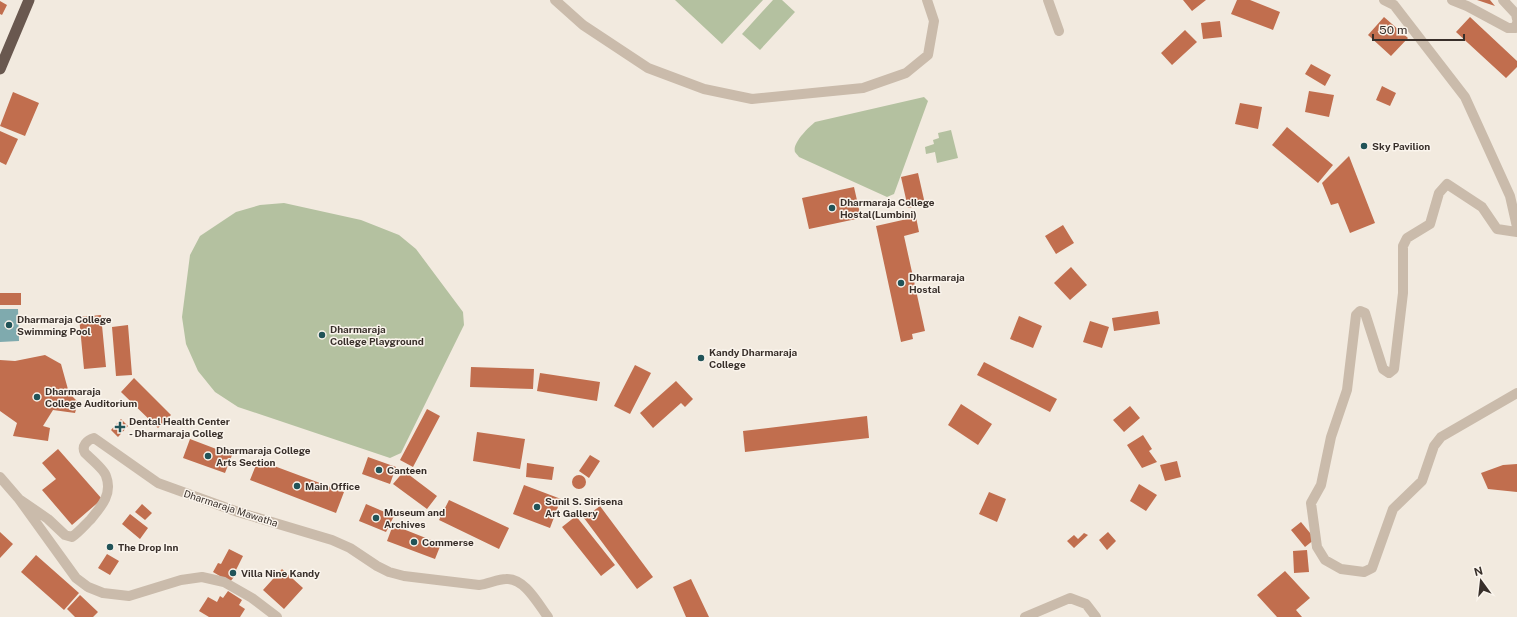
<svg xmlns="http://www.w3.org/2000/svg" width="1517" height="617" font-family="'Public Sans',sans-serif">
<style>
.green{fill:#b4c1a0}
.water{fill:#7faaae}
.building{fill:#c16e4e}
.lines{fill:none;stroke-linecap:round;stroke-linejoin:round}
.minor{stroke:#cabbab;stroke-width:10}
.trunk{stroke:#69584f;stroke-width:11}
.poi-dot{fill:#215358;stroke:#faf4ec;stroke-width:1.5}
.labels{text-anchor:middle;stroke-width:3;stroke-linejoin:round;paint-order:stroke}
.poi-label{font-size:10px;font-weight:bold;fill:#382f2a;stroke:#faf4ec;text-anchor:start}
.street-label{font-size:10px;fill:#382f2a;stroke:#faf4ec}
</style>
<rect width="100%" height="100%" fill="#f2eadf"/>
<path class="green" d="M 675,0 L 763,0 L 722,44 Z
M 773,0 L 782,0 L 795,12 L 760,50 L 742,34 Z
M 924,97 L 928,101 L 894,194 L 887,197 L 799,157 C 798,155 796,154 795,152 C 792,143 809,127 815,122 Z
M 951,130 L 958,158 L 937,163 L 935,152 L 926,154 L 925,147 L 934,144 L 933,140 L 939,138 L 938,133 Z
M 284,203 L 361,220 L 399,235 L 416,249 L 463,312 L 464,325 L 401,453 L 390,458 L 238,407 L 215,392 L 198,371 L 186,344 L 182,317 L 190,255 L 200,236 L 236,212 L 260,205 Z"/>
<path class="water" d="M 0,309 L 18,309 L 19,341 L 0,342 Z"/>
<path class="building" d="M 1183,0 L 1206,0 L 1192,11 Z
M 1237,0 L 1250,0 L 1280,12 L 1273,30 L 1231,14 Z
M 1477,0 L 1490,0 L 1495,6 Z
M 0,1 L 7,5 L 2,15 L 0,14 Z
M 1384,17 L 1408,38 L 1391,56 L 1368,35 Z
M 1470,17 L 1517,61 L 1517,67 L 1506,78 L 1456,32 Z
M 1220,21 L 1222,37 L 1203,39 L 1201,23 Z
M 1185,30 L 1197,42 L 1172,65 L 1161,53 Z
M 1311,64 L 1331,75 L 1325,86 L 1305,74 Z
M 1382,86 L 1396,93 L 1390,106 L 1376,100 Z
M 1309,91 L 1334,95 L 1329,117 L 1305,112 Z
M 13,92 L 39,103 L 25,136 L 0,126 Z
M 1240,103 L 1262,107 L 1258,129 L 1235,124 Z
M 1287,127 L 1333,165 L 1318,183 L 1272,145 Z
M 0,131 L 18,139 L 6,165 L 0,162 Z
M 1349,156 L 1375,223 L 1350,233 L 1338,203 L 1331,205 L 1322,183 Z
M 918,173 L 925,204 L 908,208 L 901,177 Z
M 854,187 L 861,218 L 809,229 L 802,198 Z
M 916,217 L 919,232 L 904,236 L 925,331 L 912,334 L 913,339 L 901,342 L 876,226 Z
M 1063,225 L 1074,243 L 1056,254 L 1045,236 Z
M 1071,267 L 1087,285 L 1070,300 L 1054,283 Z
M 0,293 L 21,293 L 21,305 L 0,305 Z
M 1158,311 L 1160,324 L 1114,331 L 1112,318 Z
M 101,315 L 106,367 L 84,369 L 79,317 Z
M 1019,316 L 1042,326 L 1033,348 L 1010,339 Z
M 1090,321 L 1109,327 L 1102,348 L 1083,342 Z
M 128,325 L 132,375 L 116,376 L 112,327 Z
M 45,355 L 61,364 L 69,393 L 78,402 L 75,413 L 53,410 L 43,426 L 50,428 L 48,441 L 13,436 L 17,423 L 0,411 L 0,360 L 15,361 Z
M 984,362 L 1057,399 L 1050,412 L 977,375 Z
M 635,365 L 651,373 L 630,414 L 614,406 Z
M 471,367 L 534,369 L 533,389 L 470,387 Z
M 540,373 L 600,382 L 597,401 L 537,391 Z
M 134,378 L 171,415 L 158,428 L 121,392 Z
M 676,381 L 693,399 L 685,407 L 681,403 L 653,428 L 640,413 Z
M 961,404 L 992,424 L 978,445 L 948,425 Z
M 1130,406 L 1140,418 L 1124,432 L 1113,420 Z
M 427,409 L 440,416 L 413,467 L 400,460 Z
M 867,416 L 869,438 L 745,452 L 743,431 Z
M 121,419 L 128,426 L 118,437 L 111,430 Z
M 477,432 L 525,439 L 520,469 L 473,461 Z
M 1143,435 L 1152,449 L 1149,451 L 1157,462 L 1142,468 L 1127,445 Z
M 190,439 L 232,455 L 225,473 L 183,458 Z
M 58,449 L 102,499 L 72,525 L 42,490 L 56,479 L 42,463 Z
M 590,455 L 600,461 L 589,478 L 579,471 Z
M 368,457 L 396,467 L 390,484 L 362,474 Z
M 258,460 L 344,492 L 336,513 L 250,480 Z
M 1177,461 L 1181,477 L 1165,481 L 1160,465 Z
M 527,463 L 554,467 L 552,480 L 526,477 Z
M 1517,464 L 1517,492 L 1488,489 L 1481,473 L 1503,465 Z
M 404,471 L 437,496 L 427,509 L 393,484 Z
M572 482a7 7 0 1 1 14 0a7 7 0 1 1-14 0Z
M 1139,484 L 1157,495 L 1146,511 L 1130,501 Z
M 524,485 L 561,499 L 550,528 L 513,514 Z
M 989,492 L 1006,499 L 997,522 L 979,514 Z
M 449,500 L 509,528 L 499,549 L 439,520 Z
M 142,504 L 152,513 L 145,520 L 135,512 Z
M 366,504 L 394,516 L 386,532 L 359,521 Z
M 600,506 L 653,577 L 637,589 L 584,518 Z
M 130,514 L 148,528 L 140,539 L 122,524 Z
M 576,516 L 615,565 L 601,576 L 562,527 Z
M 1301,522 L 1315,539 L 1305,547 L 1291,530 Z
M 393,525 L 441,544 L 435,559 L 387,541 Z
M 0,532 L 13,544 L 0,558 Z
M 1108,532 L 1116,541 L 1107,550 L 1099,540 Z
M 1084,533 L 1088,535 L 1074,548 L 1067,541 L 1074,535 L 1078,539 Z
M 229,549 L 243,556 L 235,572 L 237,573 L 230,582 L 213,572 L 218,563 L 221,564 Z
M 1307,550 L 1309,572 L 1294,573 L 1293,551 Z
M 107,554 L 119,561 L 110,575 L 98,568 Z
M 36,555 L 79,593 L 64,610 L 21,572 Z
M 282,569 L 303,588 L 284,609 L 263,590 Z
M 1285,571 L 1310,598 L 1296,610 L 1302,617 L 1277,617 L 1257,595 Z
M 691,579 L 709,617 L 686,617 L 673,587 Z
M 228,591 L 242,600 L 239,605 L 245,609 L 240,617 L 209,617 L 199,611 L 208,597 L 217,602 L 220,596 L 223,598 Z
M 80,595 L 98,612 L 93,617 L 75,617 L 67,609 Z"/>
<g class="lines">
<path class="minor" d="M 555,0 L 583,25 L 648,68 L 704,89 L 752,99 L 863,88 L 906,73 L 928,55 L 934,21 L 927,0
M 1048,0 L 1059,31
M 1384,0 L 1394,5 L 1465,97 L 1510,196 L 1517,227
M 1452,0 L 1467,6 L 1508,28 L 1515,28 L 1517,23
M 1503,0 L 1516,14 L 1517,19
M 1517,232 L 1497,229 L 1482,207 L 1447,184 L 1439,193 L 1430,224 L 1407,238 L 1403,246 L 1403,293 L 1394,369 L 1389,373 L 1383,369 L 1365,313 L 1360,311 L 1356,315 L 1347,390 L 1331,437 L 1321,485 L 1311,503 L 1317,547 L 1325,560 L 1341,569 L 1364,572 L 1372,568 L 1393,509 L 1422,481 L 1434,446 L 1441,437 L 1517,393
M 0,477 L 19,499 L 76,578 L 88,587 L 103,593 L 129,596 L 181,580 L 202,577 L 224,582 L 252,598 L 277,617
M 19,499 L 48,519 L 65,535 L 72,537 C 79,532 84,526 90,520 C 101,507 113,494 106,476 C 104,469 90,458 85,453 C 81,446 87,440 94,438 L 158,483 L 238,512 L 332,540 L 350,548 L 377,566 L 389,572 L 404,576 L 479,585 C 488,584 498,579 506,579 C 525,578 538,604 548,617
M 1025,617 L 1070,598 L 1086,604 L 1096,617"/>
<path class="trunk" d="M 0,69 L 29,0"/>
</g>
<g class="poi-dot">
<circle cx="1364" cy="146" r="4"/>
<circle cx="832" cy="208" r="4"/>
<circle cx="901" cy="283" r="4"/>
<circle cx="9" cy="325" r="4"/>
<circle cx="322" cy="335" r="4"/>
<circle cx="701" cy="358" r="4"/>
<circle cx="37" cy="397" r="4"/>
<path d="M118 421h4v4h4v4h-4v4h-4v-4h-4v-4h4z"/>
<circle cx="208" cy="456" r="4"/>
<circle cx="379" cy="470" r="4"/>
<circle cx="297" cy="486" r="4"/>
<circle cx="537" cy="507" r="4"/>
<circle cx="376" cy="518" r="4"/>
<circle cx="414" cy="542" r="4"/>
<circle cx="110" cy="547" r="4"/>
<circle cx="233" cy="573" r="4"/>
</g>
<g class="labels">
<g class="poi-label">
<text x="1372" y="150">Sky Pavilion</text>
<text x="840" y="206">Dharmaraja College<tspan x="840" dy="12">Hostal(Lumbini)</tspan></text>
<text x="909" y="281">Dharmaraja<tspan x="909" dy="12">Hostal</tspan></text>
<text x="17" y="323">Dharmaraja College<tspan x="17" dy="12">Swimming Pool</tspan></text>
<text x="330" y="333">Dharmaraja<tspan x="330" dy="12">College Playground</tspan></text>
<text x="709" y="356">Kandy Dharmaraja<tspan x="709" dy="12">College</tspan></text>
<text x="45" y="395">Dharmaraja<tspan x="45" dy="12">College Auditorium</tspan></text>
<text x="129" y="425">Dental Health Center<tspan x="129" dy="12">- Dharmaraja Colleg</tspan></text>
<text x="216" y="454">Dharmaraja College<tspan x="216" dy="12">Arts Section</tspan></text>
<text x="387" y="474">Canteen</text>
<text x="305" y="490">Main Office</text>
<text x="545" y="505">Sunil S. Sirisena<tspan x="545" dy="12">Art Gallery</tspan></text>
<text x="384" y="516">Museum and<tspan x="384" dy="12">Archives</tspan></text>
<text x="422" y="546">Commerse</text>
<text x="118" y="551">The Drop Inn</text>
<text x="241" y="577">Villa Nine Kandy</text>
</g>
<g class="street-label">
<text transform="translate(231 508) rotate(18)" y="4">Dharmaraja Mawatha</text>
</g>
</g>
<g transform="translate(1481 581) rotate(345)" stroke="#faf4ec" stroke-width="3" paint-order="stroke">
<path d="M0-3L7 15L0 10L-7 15Z" fill="#382f2a"/>
<text y="-6" font-size="11" font-weight="bold" text-anchor="middle" fill="#382f2a">N</text>
</g>
<path d="M1373 34v6h91v-6" fill="none" stroke="#382f2a" stroke-width="2"/>
<text x="1379" y="34" font-size="12" fill="#382f2a" stroke="#faf4ec" stroke-width="3" paint-order="stroke">50 m</text>
</svg>
